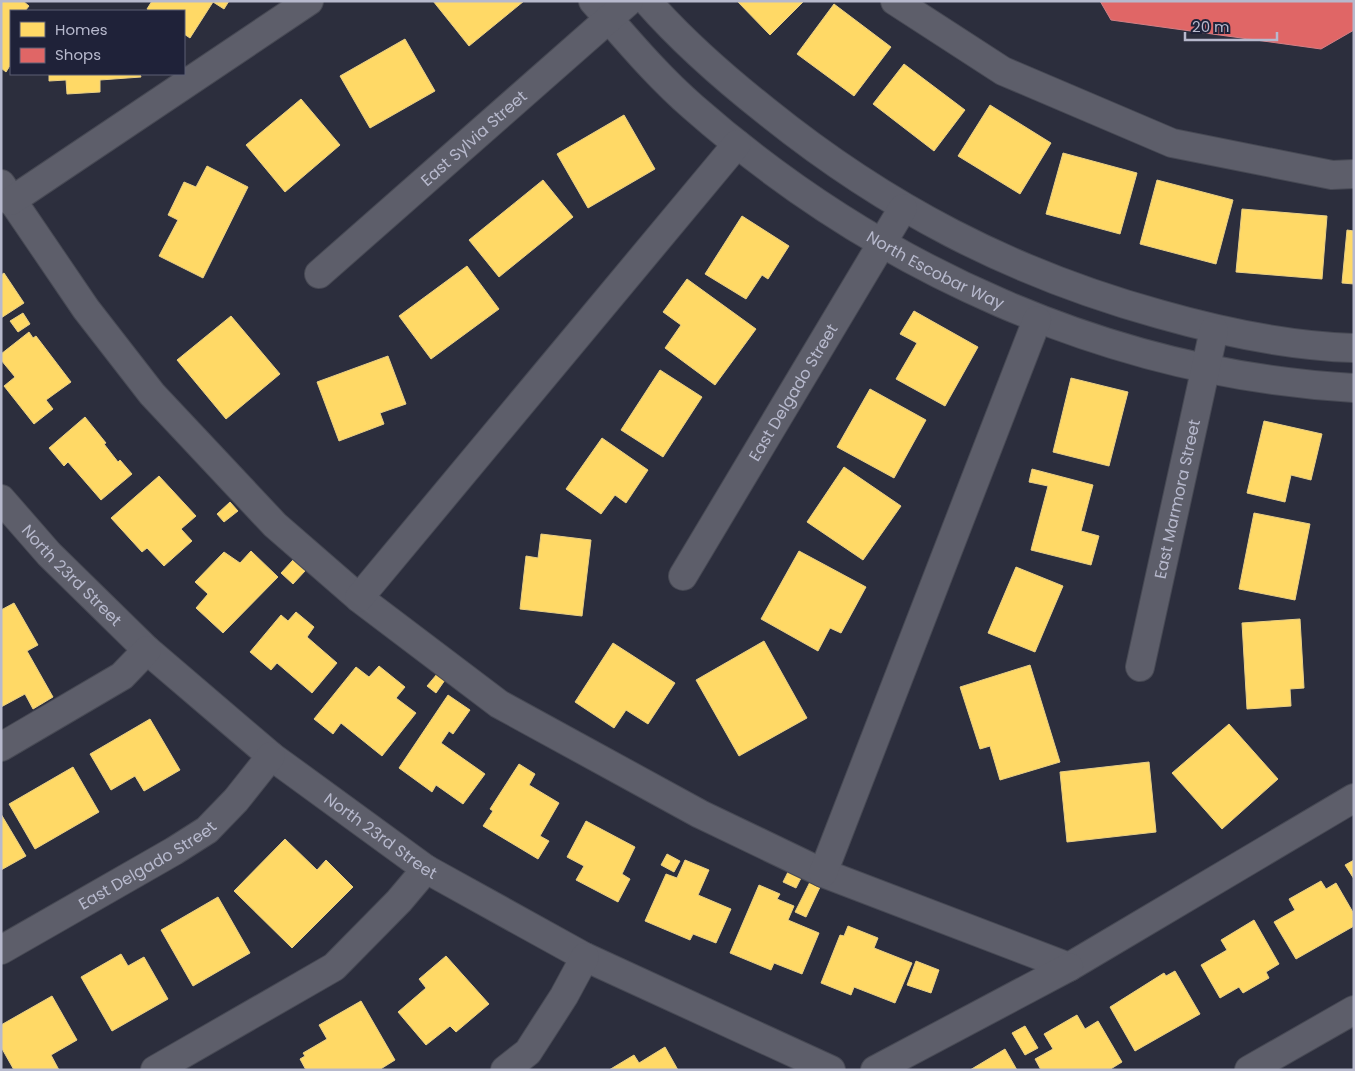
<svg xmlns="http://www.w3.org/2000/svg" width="1355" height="1071" font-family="Poppins,sans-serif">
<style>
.homes{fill:#ffd966;stroke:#e9cf85}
.shops{fill:#e06666;stroke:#d47f85}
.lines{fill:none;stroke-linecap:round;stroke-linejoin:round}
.minor-casing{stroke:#474954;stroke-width:30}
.minor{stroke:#5d5e6a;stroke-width:28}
.labels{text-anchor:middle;stroke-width:5;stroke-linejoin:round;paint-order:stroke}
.street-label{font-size:16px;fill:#b7b9cd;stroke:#1f2239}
</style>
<rect width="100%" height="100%" fill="#2c2e3d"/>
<path class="homes" d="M 1,1 L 23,1 L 29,6 L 25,11 L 11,11 L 11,64 L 6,72 L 1,68 Z
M 152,1 L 229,1 L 224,9 L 213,2 L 190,38 L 184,34 L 184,11 L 150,11 L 147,9 Z
M 433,1 L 524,1 L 469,46 Z
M 737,1 L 804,1 L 770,35 Z
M 834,4 L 891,47 L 854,96 L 797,54 Z
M 405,39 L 435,91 L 370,128 L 340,76 Z
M 904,64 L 965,110 L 934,151 L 873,104 Z
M 49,74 L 140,74 L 141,77 L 100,80 L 100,92 L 67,94 L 66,80 L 49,81 Z
M 301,99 L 340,145 L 285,192 L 246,145 Z
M 990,105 L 1051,143 L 1020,194 L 958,156 Z
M 624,115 L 655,169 L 588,208 L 557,154 Z
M 1063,153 L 1137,173 L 1120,234 L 1046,214 Z
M 207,166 L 248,187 L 203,278 L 159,256 L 178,220 L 168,215 L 184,182 L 196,187 Z
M 543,180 L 573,217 L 499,277 L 469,240 Z
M 1157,180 L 1233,200 L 1216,264 L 1140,244 Z
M 1242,209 L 1327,216 L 1322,279 L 1236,272 Z
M 742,216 L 789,246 L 768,279 L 762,275 L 746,299 L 705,274 Z
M 1347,230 L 1354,231 L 1354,284 L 1342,283 Z
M 467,266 L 499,309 L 431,359 L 399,316 Z
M 4,273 L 24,303 L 1,318 L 1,275 Z
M 687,279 L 756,329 L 715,385 L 665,348 L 681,325 L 663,312 Z
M 914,311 L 978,347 L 945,406 L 896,379 L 917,343 L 900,334 Z
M 23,313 L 30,324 L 18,332 L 10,321 Z
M 231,316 L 280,374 L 226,419 L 177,360 Z
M 29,332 L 33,338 L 36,336 L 71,382 L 46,400 L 53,409 L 34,424 L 4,386 L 15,377 L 1,360 L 1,354 Z
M 388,356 L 406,404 L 380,413 L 384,424 L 339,441 L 317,382 Z
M 660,370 L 702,397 L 663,457 L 621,430 Z
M 1071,378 L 1128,392 L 1109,466 L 1053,452 Z
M 870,389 L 926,420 L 894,478 L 837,447 Z
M 85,417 L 106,443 L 104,444 L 118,462 L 120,460 L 132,474 L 101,500 L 68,462 L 64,466 L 49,448 Z
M 1264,421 L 1322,434 L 1311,480 L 1291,475 L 1285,502 L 1247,493 Z
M 602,438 L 648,470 L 626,503 L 615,495 L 601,514 L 566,489 Z
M 844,467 L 901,506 L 863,560 L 807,522 Z
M 1032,469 L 1093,485 L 1081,531 L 1099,536 L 1091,565 L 1031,550 L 1048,486 L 1029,482 Z
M 159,476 L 196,516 L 181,529 L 192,541 L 164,566 L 147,548 L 142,552 L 111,518 Z
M 230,502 L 238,511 L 224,522 L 217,514 Z
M 1254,513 L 1310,524 L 1295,600 L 1239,589 Z
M 541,534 L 591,540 L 582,616 L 520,609 L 526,556 L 538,558 Z
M 251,551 L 278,577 L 223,633 L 196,608 L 208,594 L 195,582 L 224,552 L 240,563 Z
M 799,551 L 866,587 L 841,633 L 830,628 L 818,651 L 761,619 Z
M 293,560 L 305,571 L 293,584 L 281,573 Z
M 1016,567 L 1063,586 L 1035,652 L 988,633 Z
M 14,603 L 38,645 L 27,651 L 53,697 L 33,709 L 25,694 L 1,707 L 1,610 Z
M 296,612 L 314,627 L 307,637 L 337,663 L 312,693 L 277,663 L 271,670 L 250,652 L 281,615 L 288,621 Z
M 1300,619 L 1304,688 L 1290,689 L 1291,706 L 1247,709 L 1242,623 Z
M 764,641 L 807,718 L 739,756 L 696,680 Z
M 613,643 L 675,683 L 648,724 L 626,710 L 614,728 L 575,702 Z
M 1030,665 L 1060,762 L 1000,780 L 990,746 L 980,749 L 960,687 Z
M 379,666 L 405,687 L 396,698 L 416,713 L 382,756 L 341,723 L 333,734 L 314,719 L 356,667 L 369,677 Z
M 437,674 L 445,680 L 436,693 L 427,686 Z
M 448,695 L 470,710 L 453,734 L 449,731 L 441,743 L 485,774 L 463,804 L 436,785 L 432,792 L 399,768 Z
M 150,719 L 180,770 L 144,791 L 135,776 L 111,790 L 90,754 Z
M 1229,724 L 1278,779 L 1222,829 L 1172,773 Z
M 1149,762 L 1156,832 L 1067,842 L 1060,772 Z
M 519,764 L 535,774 L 529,785 L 559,803 L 540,836 L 549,841 L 538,859 L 483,826 L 493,811 L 490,809 Z
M 73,767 L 99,812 L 35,849 L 9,804 Z
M 1,814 L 26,856 L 1,870 Z
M 586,821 L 635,847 L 622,874 L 630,879 L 618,902 L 576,880 L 584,866 L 567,857 Z
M 285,839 L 317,870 L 326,860 L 353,887 L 292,948 L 234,891 Z
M 667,854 L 680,861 L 674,872 L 661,865 Z
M 685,860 L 709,870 L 698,895 L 731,909 L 716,943 L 693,934 L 690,940 L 645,921 L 666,874 L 677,878 Z
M 1354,860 L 1354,879 L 1345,865 Z
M 789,870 L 802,876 L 796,888 L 783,882 Z
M 811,880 L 821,885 L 806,917 L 795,912 Z
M 1321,881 L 1326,889 L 1336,883 L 1354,914 L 1354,926 L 1296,959 L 1274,922 L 1295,910 L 1289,899 Z
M 759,885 L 780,894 L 777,899 L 794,906 L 788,920 L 819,933 L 802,974 L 774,963 L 771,970 L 730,953 Z
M 218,897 L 250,953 L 193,986 L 161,930 Z
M 1254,920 L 1279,964 L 1266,972 L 1269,978 L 1243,993 L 1239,987 L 1220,998 L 1201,965 L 1227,950 L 1221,940 Z
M 848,926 L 878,938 L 874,948 L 912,963 L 895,1003 L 854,987 L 851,995 L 821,983 L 840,935 L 844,936 Z
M 121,954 L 128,966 L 144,957 L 168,999 L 112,1031 L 81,977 Z
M 446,956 L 489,1004 L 456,1032 L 450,1026 L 426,1045 L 398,1012 L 426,988 L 419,979 Z
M 916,961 L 939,970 L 931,993 L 907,985 Z
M 1175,971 L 1200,1014 L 1135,1051 L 1110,1007 L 1164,973 L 1166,976 Z
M 52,996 L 77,1040 L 51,1055 L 59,1070 L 14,1070 L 1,1047 L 1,1025 Z
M 361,1001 L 395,1060 L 379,1070 L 306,1070 L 300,1059 L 305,1056 L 303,1053 L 327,1039 L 319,1025 Z
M 1077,1015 L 1085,1029 L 1098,1021 L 1122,1062 L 1109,1070 L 1041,1070 L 1035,1059 L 1053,1049 L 1044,1034 Z
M 1025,1026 L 1038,1048 L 1025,1055 L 1012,1033 Z
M 665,1047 L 678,1070 L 609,1070 L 634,1055 L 639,1063 Z
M 1005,1049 L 1017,1070 L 970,1070 Z"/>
<path class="shops" d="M 1100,1 L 1354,1 L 1354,30 L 1321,49 L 1111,20 Z"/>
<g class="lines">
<defs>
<g id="minor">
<path id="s1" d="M 593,1 C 625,37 656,75 693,107 C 876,268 1109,374 1354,388"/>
<path d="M 647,1 C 683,42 723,77 766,111 C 885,207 1011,273 1159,314 C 1222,332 1288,346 1354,348"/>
<path d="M 895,1 L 1003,71 L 1172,143 L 1332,175 L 1354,174"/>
<path d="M 1,184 L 86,309 L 152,394 L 275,525 L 359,598 L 499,704 L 700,814 L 823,873 L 1069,967 L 1354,798"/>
<path d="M 11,201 L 309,1"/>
<path id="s2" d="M 319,274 L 629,1"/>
<path id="s3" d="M 1,499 L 49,554 L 147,650 L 271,756 L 426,869 L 585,957 L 831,1070"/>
<path id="s4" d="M 683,576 L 903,208"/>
<path d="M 359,598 L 737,144"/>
<path id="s5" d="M 1140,667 L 1214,330"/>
<path d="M 1,747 L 122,676 L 147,650"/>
<path d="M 823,873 L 1037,320"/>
<path id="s6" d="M 1,950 L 174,851 L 207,830 L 236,800 L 271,756"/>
<path d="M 155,1070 L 334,967 L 399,901 L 426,869"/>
<path d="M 505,1070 L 528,1052 L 564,996 L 585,957"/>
<path d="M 875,1070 L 1069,967"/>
<path d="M 1249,1070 L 1354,1010"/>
</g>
</defs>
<use href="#minor" class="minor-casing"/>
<use href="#minor" class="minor"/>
</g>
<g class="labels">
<g class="street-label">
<text dy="6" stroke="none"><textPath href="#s2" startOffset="206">East Sylvia Street</textPath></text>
<text dy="6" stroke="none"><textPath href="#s1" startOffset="439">North Escobar Way</textPath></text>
<text dy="6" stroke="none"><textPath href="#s4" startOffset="214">East Delgado Street</textPath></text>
<text dy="6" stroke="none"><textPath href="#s5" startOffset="172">East Marmora Street</textPath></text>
<text dy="6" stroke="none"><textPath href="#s3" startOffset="104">North 23rd Street</textPath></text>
<text dy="6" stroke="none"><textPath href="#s3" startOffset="509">North 23rd Street</textPath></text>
<text dy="6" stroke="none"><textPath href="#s6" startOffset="169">East Delgado Street</textPath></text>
</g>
</g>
<rect width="1355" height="1071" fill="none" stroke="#b7b9cd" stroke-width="5"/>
<rect x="10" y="10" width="175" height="65" fill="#1f2239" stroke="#5c5e74"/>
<rect x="20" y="22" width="25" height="15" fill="#ffd966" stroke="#5c5e74"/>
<text x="55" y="35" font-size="15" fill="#b7b9cd">Homes</text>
<rect x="20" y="48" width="25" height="15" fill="#e06666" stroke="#5c5e74"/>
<text x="55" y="60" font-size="15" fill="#b7b9cd">Shops</text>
<path d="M1185 32v8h92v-8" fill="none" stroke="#b7b9cd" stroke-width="2.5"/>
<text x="1192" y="32" font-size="15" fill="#b7b9cd" stroke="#1f2239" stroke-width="4" paint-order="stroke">20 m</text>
</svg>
